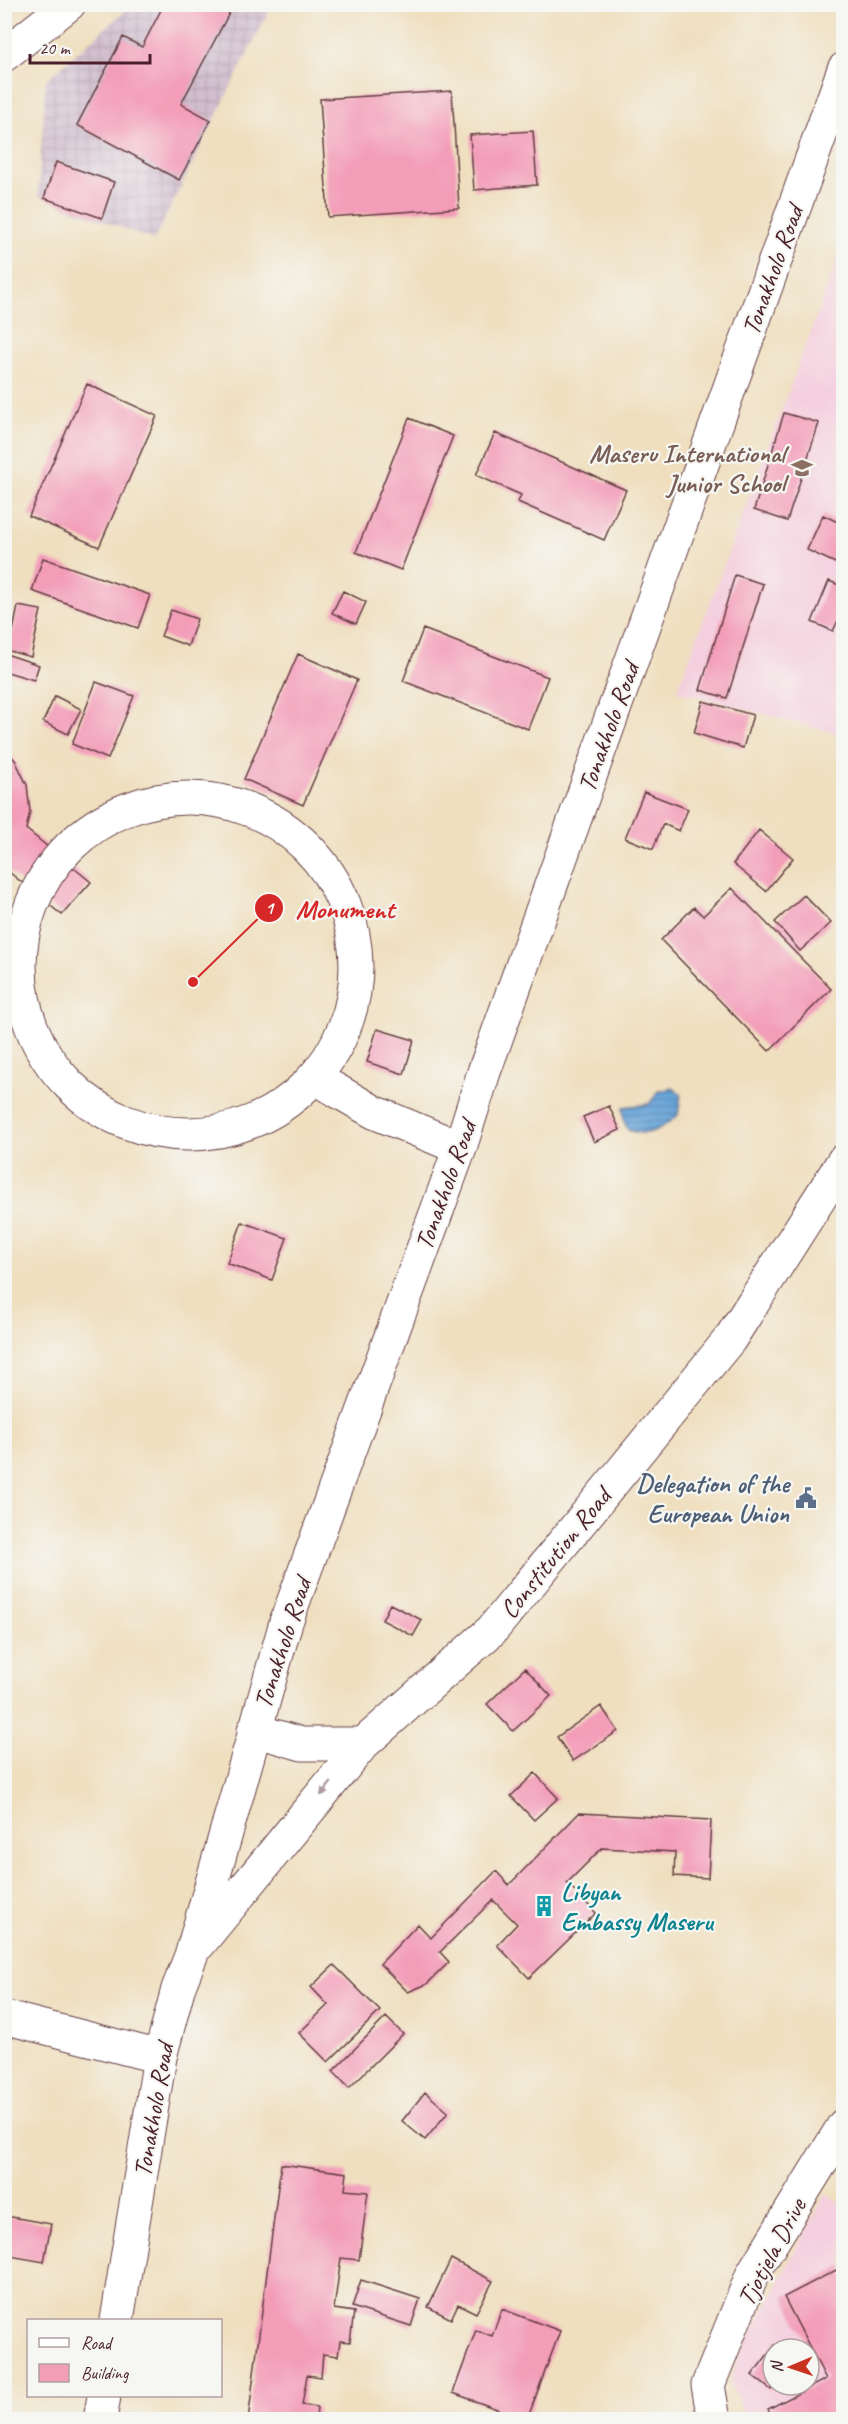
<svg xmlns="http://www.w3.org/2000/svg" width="848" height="2424" font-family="Caveat,sans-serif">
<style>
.built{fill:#f4cfde;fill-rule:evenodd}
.industrial{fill:url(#industrial-grid)}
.water{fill:url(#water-rules);stroke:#586282;stroke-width:1.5}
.building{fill:#f39db9}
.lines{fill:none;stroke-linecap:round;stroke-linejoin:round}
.minor-casing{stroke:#633c41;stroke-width:35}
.minor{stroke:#fff;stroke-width:33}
.oneway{fill:#ae9aa0}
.labels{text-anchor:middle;stroke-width:4.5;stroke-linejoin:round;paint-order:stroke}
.street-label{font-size:26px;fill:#4a1f2b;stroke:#f6f6f2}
.education-label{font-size:26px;font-weight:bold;fill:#785e54;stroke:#f6f6f2;text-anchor:end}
.service-label{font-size:26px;font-weight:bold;fill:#4e5e75;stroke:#f6f6f2;text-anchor:end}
.culture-label{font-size:26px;font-weight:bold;fill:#0d838f;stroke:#f6f6f2;text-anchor:start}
.leader{fill:none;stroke:#d62828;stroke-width:2}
.callout-dot{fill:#d62828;stroke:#f6f6f2;stroke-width:2}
.mark-label{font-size:18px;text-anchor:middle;font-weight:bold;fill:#fff}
.callout-label{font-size:27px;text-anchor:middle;font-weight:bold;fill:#d62828;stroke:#f6f6f2;stroke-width:4.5;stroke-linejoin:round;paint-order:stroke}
</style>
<defs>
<pattern id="industrial-grid" width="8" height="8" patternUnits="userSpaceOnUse" patternTransform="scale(1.5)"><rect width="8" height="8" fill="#d0bdce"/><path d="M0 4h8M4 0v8" fill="none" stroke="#b4a2b1"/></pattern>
<pattern id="water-rules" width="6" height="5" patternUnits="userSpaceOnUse" patternTransform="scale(1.5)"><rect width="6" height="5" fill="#67a4d8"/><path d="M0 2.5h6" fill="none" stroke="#5785af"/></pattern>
</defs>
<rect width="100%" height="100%" fill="#f6f6f2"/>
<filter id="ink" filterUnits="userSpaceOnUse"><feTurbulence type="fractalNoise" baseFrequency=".0167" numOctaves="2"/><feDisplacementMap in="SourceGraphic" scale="12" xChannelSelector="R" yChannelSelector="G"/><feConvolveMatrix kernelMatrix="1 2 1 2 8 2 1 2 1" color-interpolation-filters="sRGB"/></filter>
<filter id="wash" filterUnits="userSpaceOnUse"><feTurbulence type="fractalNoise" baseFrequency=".008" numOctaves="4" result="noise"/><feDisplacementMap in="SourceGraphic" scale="24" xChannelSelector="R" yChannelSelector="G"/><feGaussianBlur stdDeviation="1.35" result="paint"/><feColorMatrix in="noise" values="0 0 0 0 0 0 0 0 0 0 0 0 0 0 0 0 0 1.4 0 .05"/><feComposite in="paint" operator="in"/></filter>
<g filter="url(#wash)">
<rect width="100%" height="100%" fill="#efdfbf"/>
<path class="built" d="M 843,245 L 843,735 L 677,691 Z
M 826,2193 L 841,2204 L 843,2199 L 843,2419 L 746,2419 L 730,2382 L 735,2365 ZM 773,2349 L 809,2349 L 809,2385 L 773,2385 Z"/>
<path class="industrial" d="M 132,5 L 272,5 L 154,240 L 38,196 L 46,80 Z"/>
<path class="water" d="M 673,1088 L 681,1094 L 678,1115 C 661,1129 650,1138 628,1130 L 624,1121 L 623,1107 L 649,1104 L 659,1091 Z"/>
<g id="blocks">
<path class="building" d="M 164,4 L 234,4 L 181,104 L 211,120 L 179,180 L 77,125 L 123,37 L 142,47 Z
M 452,91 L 459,208 L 328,217 L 320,99 Z
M 533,131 L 537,185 L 474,190 L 470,135 Z
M 56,162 L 114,182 L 102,218 L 44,198 Z
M 87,384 L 157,416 L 99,547 L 29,516 Z
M 784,413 L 819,423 L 787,521 L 754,510 Z
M 409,418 L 453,436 L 401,570 L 356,552 Z
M 495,433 L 626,490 L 604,540 L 518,502 L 521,495 L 476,475 Z
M 823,515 L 844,525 L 844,567 L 807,550 Z
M 43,558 L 150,595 L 138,628 L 32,591 Z
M 735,575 L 763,584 L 727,698 L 700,690 Z
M 829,581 L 844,587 L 844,608 L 833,631 L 812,622 Z
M 343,591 L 366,602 L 356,624 L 332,613 Z
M 18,606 L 41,610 L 31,657 L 9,651 Z
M 171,610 L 197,619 L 188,646 L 161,636 Z
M 423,629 L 548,677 L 528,729 L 403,681 Z
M 6,654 L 39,665 L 34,680 L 4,671 Z
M 298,654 L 357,680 L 303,805 L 244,779 Z
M 96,682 L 134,696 L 108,759 L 72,744 Z
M 55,696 L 81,709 L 68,734 L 43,722 Z
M 703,701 L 753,715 L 743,748 L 694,733 Z
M 4,749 L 15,760 L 27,785 L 30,812 L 26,829 L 91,882 L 62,915 L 4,868 Z
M 644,792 L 688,809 L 679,831 L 663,824 L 653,849 L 625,838 Z
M 759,830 L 793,858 L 766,891 L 733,864 Z
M 732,888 L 831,989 L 769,1051 L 661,940 L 694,907 L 703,916 Z
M 804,895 L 831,923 L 800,951 L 775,922 Z
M 377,1029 L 414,1040 L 404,1074 L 367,1062 Z
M 609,1106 L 620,1130 L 594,1142 L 583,1117 Z
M 242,1222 L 287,1238 L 272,1280 L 227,1263 Z
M 390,1604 L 422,1620 L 413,1636 L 382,1620 Z
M 525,1668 L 551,1696 L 513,1731 L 487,1704 Z
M 601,1706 L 618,1731 L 573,1761 L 557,1737 Z
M 535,1773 L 558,1798 L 534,1820 L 511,1796 Z
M 579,1813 L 711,1820 L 708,1878 L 674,1876 L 675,1852 L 602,1848 L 567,1883 L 596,1913 L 529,1978 L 497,1945 L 517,1924 L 493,1900 L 440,1952 L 449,1962 L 427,1984 L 408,1992 L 380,1964 L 418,1924 L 431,1938 L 496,1871 L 509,1885 Z
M 334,1965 L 380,2011 L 328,2062 L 299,2033 L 328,2005 L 311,1987 Z
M 386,2017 L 403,2034 L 349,2088 L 333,2071 Z
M 425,2092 L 448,2112 L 425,2140 L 402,2121 Z
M 281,2164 L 347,2173 L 345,2190 L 368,2192 L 359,2260 L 341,2258 L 334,2309 L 354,2312 L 350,2342 L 340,2341 L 338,2356 L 323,2354 L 321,2377 L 307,2375 L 302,2405 L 317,2407 L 316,2420 L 248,2420 Z
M 6,2216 L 51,2224 L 44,2262 L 4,2255 Z
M 451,2259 L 493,2281 L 476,2313 L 458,2304 L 451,2319 L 428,2307 Z
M 844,2266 L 844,2420 L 774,2420 L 768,2409 L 826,2379 L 784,2297 Z
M 361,2280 L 420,2299 L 411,2326 L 352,2307 Z
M 502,2309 L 560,2331 L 527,2420 L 453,2393 L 476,2330 L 492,2336 Z
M 775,2345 L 780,2349 L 773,2349 L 774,2385 L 771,2390 L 752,2375 Z"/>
</g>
</g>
<g filter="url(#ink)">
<use href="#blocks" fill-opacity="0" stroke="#633c41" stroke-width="1.5"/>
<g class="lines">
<defs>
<path id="minor" d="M 4,55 L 69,4
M20 966a168 168 0 1 1 336 0a168 168 0 1 1-336 0Z
M 315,1078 L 374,1112 L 460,1148
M 254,1730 L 302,1744 L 363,1744
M 199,1944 L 363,1744 L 492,1630 L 730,1339 L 844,1160
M 4,2017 L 160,2057
M 117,2320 L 160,2057 L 178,1989 L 192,1953 L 286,1622 L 460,1148 L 484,1072 L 844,69
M 100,2420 L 104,2396
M 714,2420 L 708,2385 L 753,2273 L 844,2125"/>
</defs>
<use href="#minor" class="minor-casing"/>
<use href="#minor" class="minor"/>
</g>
<defs><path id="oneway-solid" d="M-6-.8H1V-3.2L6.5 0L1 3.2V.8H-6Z" transform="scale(1.5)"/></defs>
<use class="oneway" href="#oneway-solid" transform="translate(326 1789) rotate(129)"/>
</g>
<defs>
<symbol id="school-bare" viewBox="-9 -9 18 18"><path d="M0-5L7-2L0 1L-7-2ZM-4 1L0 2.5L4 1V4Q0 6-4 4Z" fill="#8d6e63" stroke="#f6f6f2" stroke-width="2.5" paint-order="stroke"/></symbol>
<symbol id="civic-bare" viewBox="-9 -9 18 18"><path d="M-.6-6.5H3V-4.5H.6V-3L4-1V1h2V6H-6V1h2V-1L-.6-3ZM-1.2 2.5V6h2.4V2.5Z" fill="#5c6f8a" stroke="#f6f6f2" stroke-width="2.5" paint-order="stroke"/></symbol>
<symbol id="building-bare" viewBox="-9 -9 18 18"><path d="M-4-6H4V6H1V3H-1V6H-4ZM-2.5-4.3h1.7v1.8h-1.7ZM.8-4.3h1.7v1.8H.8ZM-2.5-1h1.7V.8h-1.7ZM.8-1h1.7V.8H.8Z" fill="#0f9aa8" stroke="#f6f6f2" stroke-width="2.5" paint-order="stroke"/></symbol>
</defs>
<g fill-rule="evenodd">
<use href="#school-bare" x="787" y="453" width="30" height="30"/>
<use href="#civic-bare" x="791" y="1483" width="30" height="30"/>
<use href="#building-bare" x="529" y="1891" width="30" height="30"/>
</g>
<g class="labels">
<g class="street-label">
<text transform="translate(772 270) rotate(-70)" y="9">Tonakholo Road</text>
<text transform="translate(608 727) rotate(-70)" y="9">Tonakholo Road</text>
<text transform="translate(445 1185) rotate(-70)" y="9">Tonakholo Road</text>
<text transform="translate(555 1553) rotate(-51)" y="9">Constitution Road</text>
<text transform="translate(282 1643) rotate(-72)" y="9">Tonakholo Road</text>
<text transform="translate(153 2110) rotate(-80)" y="9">Tonakholo Road</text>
<text transform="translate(771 2252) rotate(-62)" y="9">Tjotjela Drive</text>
</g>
<g class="education-label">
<text x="785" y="462">Maseru International<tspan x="785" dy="30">Junior School</tspan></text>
</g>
<g class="service-label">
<text x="789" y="1492">Delegation of the<tspan x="789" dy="30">European Union</tspan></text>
</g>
<g class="culture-label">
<text x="561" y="1900">Libyan<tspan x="561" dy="30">Embassy Maseru</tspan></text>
</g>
</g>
<path class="leader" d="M193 982L269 908"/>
<g class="callout-dot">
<circle cx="193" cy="982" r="6"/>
<circle cx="269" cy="908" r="15"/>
</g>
<g class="mark-label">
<text x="269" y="914">1</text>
</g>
<g class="callout-label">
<text x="345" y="918">Monument</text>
</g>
<rect width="848" height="2424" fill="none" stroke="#f6f6f2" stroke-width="24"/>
<rect x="27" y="2319" width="195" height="78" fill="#f6f6f2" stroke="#b1a0a2" stroke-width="1.5"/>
<rect x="39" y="2338" width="30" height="9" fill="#ffffff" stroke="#b1a0a2" stroke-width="1.5"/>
<text x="81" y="2349" font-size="18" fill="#4a1f2b">Road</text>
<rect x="39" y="2364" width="30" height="18" fill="#f39db9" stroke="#b1a0a2" stroke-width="1.5"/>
<text x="81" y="2379" font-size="18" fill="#4a1f2b">Building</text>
<g transform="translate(791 2367) rotate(268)"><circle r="28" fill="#f6f6f2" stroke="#b1a0a2" stroke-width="1.5"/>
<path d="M0-4.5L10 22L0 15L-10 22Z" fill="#c8321e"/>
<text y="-9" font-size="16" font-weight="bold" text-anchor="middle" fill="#4a1f2b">N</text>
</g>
<path d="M30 54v9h120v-9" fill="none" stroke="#4a1f2b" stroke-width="3"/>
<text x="39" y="54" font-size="18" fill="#4a1f2b" stroke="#f6f6f2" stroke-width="4.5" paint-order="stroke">20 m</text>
</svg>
